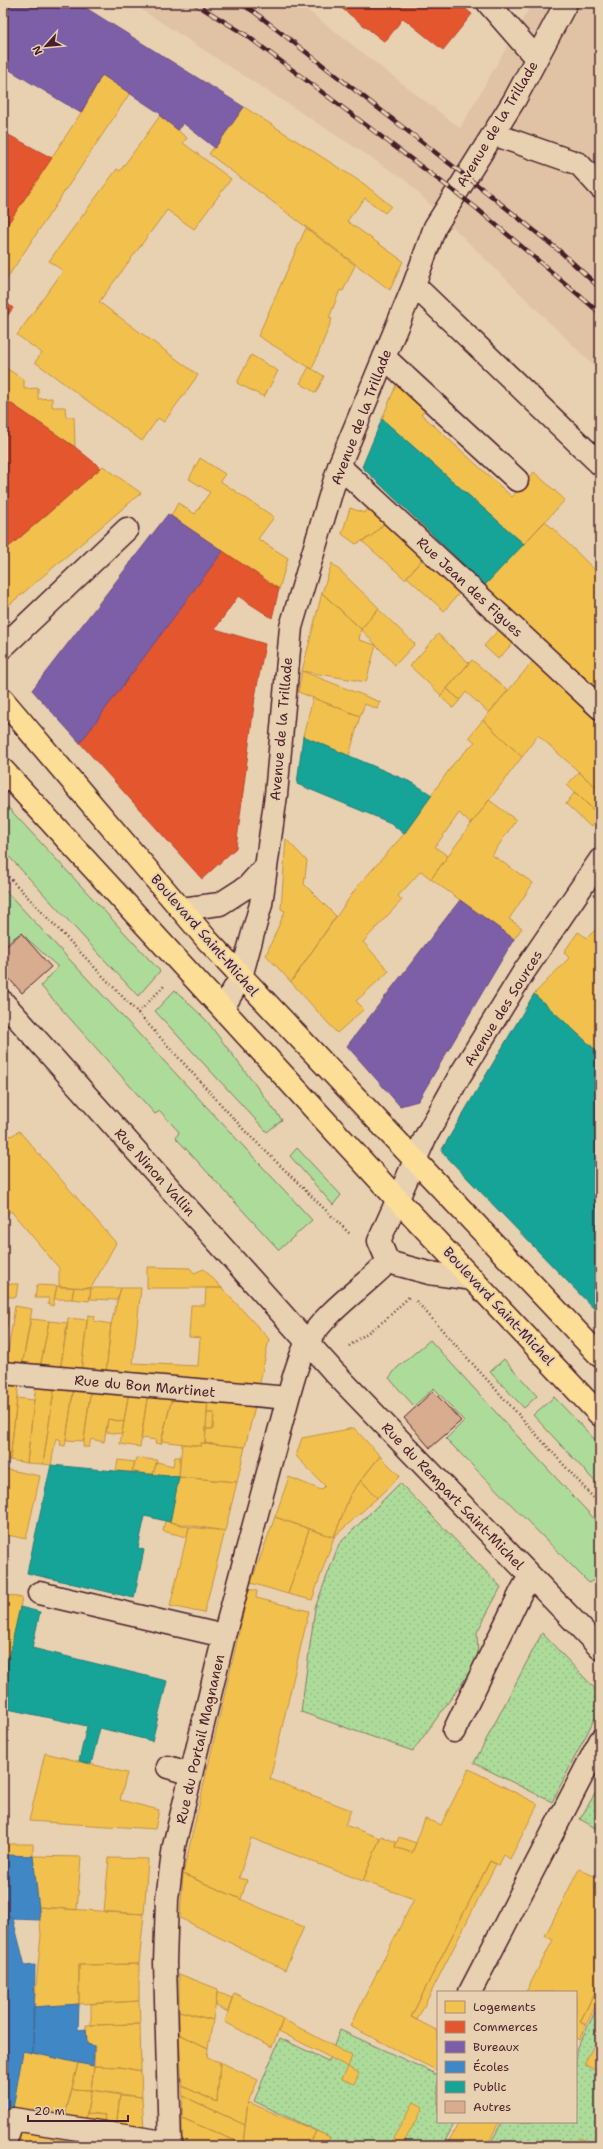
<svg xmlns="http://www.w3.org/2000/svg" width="603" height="2149" font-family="'Shantell Sans',sans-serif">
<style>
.built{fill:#e0c3a5}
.grass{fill:#addb9a;stroke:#7c7d62}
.garden{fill:url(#garden-dots);stroke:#7c7d62}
.homes{fill:#f2c14e;stroke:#c09044}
.shops{fill:#e4572e;stroke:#b6462d}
.offices{fill:#7b5ea7;stroke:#6c4b82}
.schools{fill:#3f88c5;stroke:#426897}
.public{fill:#17a398;stroke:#267b77}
.building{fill:#d7ac8f;stroke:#4a1f2b}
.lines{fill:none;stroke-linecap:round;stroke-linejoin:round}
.minor-casing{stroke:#4a1f2b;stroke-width:25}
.major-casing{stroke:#4a1f2b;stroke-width:25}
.path{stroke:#4a1f2b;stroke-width:2.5;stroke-dasharray:1 3;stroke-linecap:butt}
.minor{stroke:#e8d1b1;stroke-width:22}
.major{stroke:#fcde96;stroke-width:22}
.rail-casing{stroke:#4a1f2b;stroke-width:4.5}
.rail{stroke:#e8d1b1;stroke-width:3;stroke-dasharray:9;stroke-linecap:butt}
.labels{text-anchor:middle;stroke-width:4;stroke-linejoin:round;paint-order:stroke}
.street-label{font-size:14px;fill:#4a1f2b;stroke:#e8d1b1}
</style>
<defs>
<pattern id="garden-dots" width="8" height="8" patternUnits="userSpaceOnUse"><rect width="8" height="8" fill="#addb9a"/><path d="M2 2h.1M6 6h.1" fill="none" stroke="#96bc85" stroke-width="1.8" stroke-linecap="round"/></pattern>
</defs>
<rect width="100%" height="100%" fill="#e8d1b1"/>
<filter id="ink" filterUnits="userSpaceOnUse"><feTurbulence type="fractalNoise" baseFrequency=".025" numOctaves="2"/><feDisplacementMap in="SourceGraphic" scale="8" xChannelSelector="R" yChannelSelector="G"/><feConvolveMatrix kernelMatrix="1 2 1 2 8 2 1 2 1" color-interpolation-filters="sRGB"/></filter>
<g filter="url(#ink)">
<path class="built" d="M 131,3 L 298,3 L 460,128 L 532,3 L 600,3 L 600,372 L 404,179 Z"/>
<path class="grass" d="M 3,802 L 160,971 L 138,996 L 3,850 Z
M 3,888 L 312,1220 L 279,1250 L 176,1138 L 179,1132 L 160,1111 L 155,1114 L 41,986 L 58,967 L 21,933 L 6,943 L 3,940 Z
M 175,990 L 206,1020 L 282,1120 L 267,1132 L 155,1011 Z
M 297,1148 L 341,1195 L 333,1205 L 290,1156 Z
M 430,1340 L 531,1451 L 600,1525 L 600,1585 L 595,1579 L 589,1583 L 446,1439 L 464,1421 L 434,1388 L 414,1406 L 389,1378 L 397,1368 Z
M 504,1359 L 537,1396 L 524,1408 L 490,1372 Z
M 554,1397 L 600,1445 L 600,1487 L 533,1415 Z"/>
<path class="garden" d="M 400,1483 L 501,1587 L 477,1632 L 478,1661 L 413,1751 L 301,1712 L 315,1608 L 339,1544 Z
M 542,1633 L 600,1694 L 600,1708 L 552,1802 L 474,1763 Z
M 600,1785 L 600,1831 L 580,1819 Z
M 600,2002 L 600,2146 L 489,2146 L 502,2122 L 576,2122 L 576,2050 Z
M 340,2030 L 438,2075 L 438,2122 L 455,2122 L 445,2141 L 456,2146 L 317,2146 L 323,2134 L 254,2101 L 280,2038 L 328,2061 Z"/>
<path class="homes" d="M 102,75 L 130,93 L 3,284 L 3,231 L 81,113 Z
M 244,107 L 364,184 L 391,206 L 385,213 L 365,198 L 347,221 L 403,261 L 390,290 L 209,154 Z
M 160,116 L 187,138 L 183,143 L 231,179 L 194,229 L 167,210 L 99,302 L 198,375 L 164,422 L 158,418 L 142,441 L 35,362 L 42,353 L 17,335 L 63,271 L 49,261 L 117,169 L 120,171 Z
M 306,228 L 355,265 L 343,291 L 340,290 L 329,318 L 332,319 L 312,369 L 258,336 Z
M 251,355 L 278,371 L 264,397 L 237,383 Z
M 3,366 L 24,380 L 24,389 L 38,388 L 38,399 L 52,398 L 52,407 L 65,407 L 66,417 L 74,417 L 75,447 L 3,398 Z
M 309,367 L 324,376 L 316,393 L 300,383 Z
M 397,383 L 427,409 L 421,414 L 512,497 L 534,472 L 565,500 L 524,544 L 382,419 Z
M 200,458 L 225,474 L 220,481 L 274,517 L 258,539 L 288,558 L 279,589 L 171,516 L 178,503 L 195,514 L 210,492 L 189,479 Z
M 103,466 L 141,493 L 3,610 L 3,552 Z
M 373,504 L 389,518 L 372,536 L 356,544 L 342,534 L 350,508 L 364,513 Z
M 389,518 L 426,555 L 405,579 L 362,541 L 372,536 Z
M 545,521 L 600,575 L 600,695 L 485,585 Z
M 426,555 L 462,590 L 444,611 L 407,577 Z
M 332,563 L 379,608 L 361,629 L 322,593 Z
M 322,593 L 361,629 L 359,640 L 376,645 L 366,682 L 302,671 Z
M 378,609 L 415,644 L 395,665 L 361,629 Z
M 502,626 L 516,640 L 498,659 L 484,646 Z
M 438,634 L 469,663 L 441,695 L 410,666 Z
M 535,659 L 600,720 L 600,791 L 538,735 L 522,757 L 483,720 Z
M 472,660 L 508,690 L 489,713 L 466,692 L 460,700 L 447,689 Z
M 302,671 L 380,702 L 377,709 L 365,704 L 360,716 L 298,692 Z
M 447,689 L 460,700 L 453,708 L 440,696 Z
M 313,698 L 360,716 L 349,756 L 303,736 Z
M 483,720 L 522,757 L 471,824 L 459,813 L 435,847 L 448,856 L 431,879 L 421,871 L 398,896 L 402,900 L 363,942 L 389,971 L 356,1001 L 364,1009 L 337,1033 L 291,982 L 357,887 L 404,834 L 454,763 L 475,742 L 469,737 Z
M 579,772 L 600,791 L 599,815 L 567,785 Z
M 575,792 L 599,815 L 591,827 L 566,804 Z
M 489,800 L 516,820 L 492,855 L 533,883 L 509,919 L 522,928 L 514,939 L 431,879 Z
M 286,839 L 307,861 L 304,884 L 336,916 L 291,982 L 266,955 L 285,911 L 281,909 Z
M 600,925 L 600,1054 L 534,994 L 569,958 L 564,952 L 578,932 L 587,938 Z
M 3,1131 L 11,1136 L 19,1131 L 116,1243 L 91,1288 L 59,1287 L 59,1268 L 11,1211 L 3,1218 Z
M 147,1267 L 190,1268 L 194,1273 L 204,1269 L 222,1288 L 147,1288 Z
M 3,1284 L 18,1284 L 16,1297 L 3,1297 Z
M 37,1285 L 57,1286 L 53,1306 L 48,1304 L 49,1298 L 35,1298 Z
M 57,1286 L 74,1287 L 72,1299 L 54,1299 Z
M 74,1287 L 91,1288 L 89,1301 L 72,1299 Z
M 91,1288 L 121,1288 L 117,1300 L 90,1299 Z
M 121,1288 L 141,1288 L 133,1363 L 198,1366 L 200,1338 L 189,1337 L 191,1305 L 205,1305 L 206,1288 L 222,1288 L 269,1339 L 259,1387 L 106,1373 L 111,1324 Z
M 15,1306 L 32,1309 L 22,1366 L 6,1366 Z
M 3,1310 L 9,1312 L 3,1354 Z
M 88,1315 L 95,1316 L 94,1321 L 111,1324 L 106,1373 L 81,1371 Z
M 68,1318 L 87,1320 L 81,1371 L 60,1370 Z
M 31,1319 L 49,1321 L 40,1368 L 22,1366 Z
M 49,1321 L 68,1323 L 60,1370 L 40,1368 Z
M 3,1380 L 19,1382 L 10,1460 L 3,1460 L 5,1426 L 3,1426 Z
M 36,1383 L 55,1384 L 43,1464 L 27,1463 Z
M 55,1384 L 74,1386 L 65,1446 L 60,1445 L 61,1440 L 56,1438 L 51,1465 L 43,1464 Z
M 74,1386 L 91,1387 L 84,1441 L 66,1440 Z
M 91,1387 L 129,1391 L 124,1422 L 108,1419 L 104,1442 L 91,1439 L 89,1447 L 83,1447 Z
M 129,1391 L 148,1392 L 140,1447 L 120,1444 Z
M 148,1392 L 173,1394 L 161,1444 L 155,1443 L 156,1440 L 141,1438 Z
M 173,1394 L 208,1397 L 205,1443 L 201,1443 L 201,1446 L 161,1441 Z
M 208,1397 L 256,1402 L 245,1447 L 205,1443 L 206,1429 L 213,1429 L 214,1413 L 207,1413 Z
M 17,1398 L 34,1400 L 27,1463 L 10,1460 Z
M 207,1413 L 214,1413 L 213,1429 L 206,1429 Z
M 108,1419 L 124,1422 L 122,1434 L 106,1432 Z
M 354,1428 L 380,1456 L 350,1495 L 334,1537 L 275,1517 L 289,1477 L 321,1490 L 325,1486 L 296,1456 L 302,1438 Z
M 201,1443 L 245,1447 L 237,1482 L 179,1477 L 182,1444 L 201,1446 Z
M 380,1456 L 400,1476 L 377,1498 L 361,1480 Z
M 175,1457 L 180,1457 L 179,1477 L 153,1474 L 157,1462 L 173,1466 Z
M 136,1458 L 157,1460 L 153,1474 L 132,1472 Z
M 118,1460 L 135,1462 L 132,1472 L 116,1471 Z
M 4,1469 L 40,1476 L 26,1539 L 3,1534 Z
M 179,1477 L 237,1482 L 225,1531 L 170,1522 Z
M 361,1480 L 377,1498 L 334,1537 L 350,1495 Z
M 275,1517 L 309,1529 L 288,1594 L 251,1583 Z
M 165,1521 L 189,1527 L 187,1537 L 163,1531 Z
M 189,1527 L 225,1531 L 204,1613 L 170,1606 Z
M 309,1529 L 334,1537 L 312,1600 L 288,1594 Z
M 249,1589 L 257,1591 L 256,1598 L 309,1611 L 270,1779 L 351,1810 L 345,1825 L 380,1838 L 363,1881 L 251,1838 L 239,1878 L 247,1880 L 241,1899 L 183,1874 Z
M 3,1594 L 22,1598 L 8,1662 L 3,1661 Z
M 45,1753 L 127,1773 L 120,1800 L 159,1810 L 155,1829 L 29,1821 Z
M 469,1769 L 538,1804 L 510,1859 L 504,1855 L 499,1865 L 490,1861 L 411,2017 L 438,2031 L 438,2071 L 350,2026 L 414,1899 L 363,1881 L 381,1836 L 396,1842 L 395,1847 L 412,1853 L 425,1819 L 441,1825 Z
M 399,1837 L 416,1843 L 412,1853 L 395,1847 Z
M 3,1844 L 33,1844 L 33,1856 L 5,1855 L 3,1853 Z
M 33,1856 L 81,1857 L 77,1910 L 39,1907 Z
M 109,1858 L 148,1859 L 144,1914 L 104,1912 Z
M 490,1861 L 496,1864 L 417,2020 L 411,2017 Z
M 579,1869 L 600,1879 L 600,1982 L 580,2022 L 586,2025 L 579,2040 L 576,2038 L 576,1992 L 526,1992 L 553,1940 L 545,1936 Z
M 183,1874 L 304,1927 L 285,1970 L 180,1918 Z
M 39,1907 L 144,1914 L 139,1964 L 79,1965 L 79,2004 L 34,2007 L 41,1935 Z
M 139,1964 L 139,2001 L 79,2004 L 79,1965 Z
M 179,1974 L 218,1989 L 213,2020 L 179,2011 Z
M 600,1982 L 600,1997 L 586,2025 L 580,2022 Z
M 217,1992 L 232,1998 L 228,2012 L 216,2006 Z
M 234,1993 L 283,2019 L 272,2047 L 225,2022 Z
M 139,2001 L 140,2024 L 91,2025 L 91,2004 Z
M 179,2011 L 213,2020 L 208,2048 L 179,2034 Z
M 283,2019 L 352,2056 L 348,2067 L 279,2031 Z
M 140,2024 L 141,2071 L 120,2067 L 94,2066 L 95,2046 L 87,2044 L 86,2025 Z
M 179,2034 L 208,2048 L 207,2058 L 220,2062 L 217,2102 L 182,2086 Z
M 593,2047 L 600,2051 L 600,2073 L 584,2064 Z
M 23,2051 L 78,2063 L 64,2120 L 11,2111 Z
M 220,2062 L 258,2080 L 248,2102 L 245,2125 L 183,2096 L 182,2086 L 217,2102 Z
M 78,2063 L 94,2066 L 91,2090 L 72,2089 Z
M 94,2066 L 120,2067 L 141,2071 L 142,2097 L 91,2090 Z
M 348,2067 L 359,2073 L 354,2084 L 342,2079 Z
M 72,2089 L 91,2090 L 85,2123 L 64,2120 Z
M 91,2090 L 120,2095 L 116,2127 L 103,2125 L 105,2115 L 87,2113 Z
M 120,2095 L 142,2097 L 144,2130 L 116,2127 Z
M 183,2096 L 245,2125 L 243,2144 L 182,2118 Z
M 248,2102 L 316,2131 L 309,2146 L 247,2146 L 243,2144 Z
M 414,2102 L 423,2107 L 402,2146 L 399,2146 L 391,2142 Z
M 87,2113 L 105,2115 L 103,2125 L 85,2123 Z
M 182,2118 L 243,2144 L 247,2146 L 190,2146 L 182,2142 Z
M 459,2122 L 499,2122 L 487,2146 L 458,2146 L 449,2141 Z
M 15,2130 L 53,2132 L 50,2146 L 7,2146 Z
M 316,2131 L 330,2137 L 325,2146 L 309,2146 Z
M 53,2132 L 72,2135 L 70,2146 L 50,2146 Z
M 72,2135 L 99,2139 L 98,2146 L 70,2146 Z
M 580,2138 L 595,2145 L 594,2146 L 576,2146 Z
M 99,2139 L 144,2146 L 98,2146 Z"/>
<path class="shops" d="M 335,3 L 458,3 L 472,14 L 443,50 L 403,18 L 385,42 Z
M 3,132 L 52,158 L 3,231 Z
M 3,300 L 13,308 L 3,322 Z
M 3,398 L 75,447 L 101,468 L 3,552 Z
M 223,551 L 279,589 L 272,618 L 238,596 L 215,629 L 265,644 L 255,697 L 236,848 L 202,879 L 80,743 Z"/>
<path class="offices" d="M 3,3 L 78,3 L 244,107 L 215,148 L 183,123 L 178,130 L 160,116 L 161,114 L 102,75 L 81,113 L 3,66 Z
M 168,514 L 223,551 L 80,743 L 32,690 Z
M 460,900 L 514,939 L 418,1101 L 400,1106 L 347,1046 Z"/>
<path class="schools" d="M 3,1853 L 5,1855 L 33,1856 L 40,1920 L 13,1919 L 3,1910 Z
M 3,1910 L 13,1919 L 25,1966 L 35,1965 L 33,2053 L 23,2051 L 11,2120 L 3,2141 Z
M 79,2004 L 78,2030 L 86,2029 L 87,2044 L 94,2046 L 93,2066 L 33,2053 L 33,2007 Z"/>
<path class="public" d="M 382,419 L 524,544 L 485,585 L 362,467 Z
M 303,736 L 413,783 L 432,795 L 404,834 L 391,823 L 297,784 Z
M 534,994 L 600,1054 L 600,1315 L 441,1151 Z
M 51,1465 L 179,1477 L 170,1522 L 145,1516 L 138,1548 L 144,1550 L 134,1598 L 27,1573 Z
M 20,1607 L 40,1612 L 32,1648 L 167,1681 L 152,1741 L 100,1728 L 91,1764 L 79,1761 L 87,1726 L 3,1708 L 3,1682 Z"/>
<path class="building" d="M 21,933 L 51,967 L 22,993 L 3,972 L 3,949 Z
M 433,1391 L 461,1421 L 430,1448 L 404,1418 Z"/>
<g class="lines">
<defs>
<path id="minor" d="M 488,3 L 536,58
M 493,134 L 579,164 L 600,187
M 414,285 L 600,464
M 384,357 L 517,480
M 339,466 L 600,708
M 3,647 L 127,529
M 181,909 L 220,904 L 248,886 L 264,868
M 3,1002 L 334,1372 L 600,1648
M 223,1008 L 241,977 L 261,904 L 276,795 L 291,627 L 339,466 L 414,285 L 435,227 L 515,99 L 566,3
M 388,1262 L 379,1241 L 425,1138 L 459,1077 L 523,973 L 600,860
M 388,1262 L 429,1273 L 473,1279
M 3,1373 L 288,1398
M 39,1593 L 224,1636
M 454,1731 L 521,1592 L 530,1576
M 168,1767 L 191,1774
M 470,1992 L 600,1741
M 4,2146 L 13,2119 L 171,2143
M 170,2146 L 165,1963 L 167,1899 L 174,1846 L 224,1636 L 288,1398 C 293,1380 298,1359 307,1343 C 326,1311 362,1288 388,1262"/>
<path id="major" d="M 3,700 L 209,942 L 600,1356
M 3,770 L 397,1199 L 600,1415"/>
</defs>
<use href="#minor" class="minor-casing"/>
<use href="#major" class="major-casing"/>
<path class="path" d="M 3,871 L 138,1013 L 245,1131 L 351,1235
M 138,1013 L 164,986
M 416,1301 L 600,1505
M 349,1346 L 385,1320 L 409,1297"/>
<use href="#minor" class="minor"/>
<use href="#major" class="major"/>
<defs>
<path id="rail" d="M 194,3 L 246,35 L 475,207 L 600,313
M 239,3 L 253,11 L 485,191 L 562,253 L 600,288"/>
</defs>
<use href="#rail" class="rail-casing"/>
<use href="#rail" class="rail"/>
</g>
</g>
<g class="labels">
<g class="street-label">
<text transform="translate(497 124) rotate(-59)" y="5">Avenue de la Trillade</text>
<text transform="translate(361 417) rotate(-69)" y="5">Avenue de la Trillade</text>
<text transform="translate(470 587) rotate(43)" y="5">Rue Jean des Figues</text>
<text transform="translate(281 729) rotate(-85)" y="5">Avenue de la Trillade</text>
<text transform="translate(205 935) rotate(49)" y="5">Boulevard Saint-Michel</text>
<text transform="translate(503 1008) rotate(-58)" y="5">Avenue des Sources</text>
<text transform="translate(155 1172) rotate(48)" y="5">Rue Ninon Vallin</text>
<text transform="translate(499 1306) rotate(47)" y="5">Boulevard Saint-Michel</text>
<text transform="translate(145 1386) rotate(5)" y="5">Rue du Bon Martinet</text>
<text transform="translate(453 1496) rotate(46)" y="5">Rue du Rempart Saint-Michel</text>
<text transform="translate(200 1739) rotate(-77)" y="5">Rue du Portail Magnanen</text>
</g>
</g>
<rect width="603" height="2149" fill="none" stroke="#e8d1b1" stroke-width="16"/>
<rect x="8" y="8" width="587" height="2133" fill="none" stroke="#4a1f2b" stroke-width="1.5" filter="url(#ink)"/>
<rect x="437" y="1991" width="140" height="132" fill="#e8d1b1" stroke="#a98a7b"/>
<rect x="445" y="2001" width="20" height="12" fill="#f2c14e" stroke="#a98a7b"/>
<text x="473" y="2011" font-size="12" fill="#4a1f2b">Logements</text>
<rect x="445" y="2021" width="20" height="12" fill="#e4572e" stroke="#a98a7b"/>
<text x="473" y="2031" font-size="12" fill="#4a1f2b">Commerces</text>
<rect x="445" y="2041" width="20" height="12" fill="#7b5ea7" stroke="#a98a7b"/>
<text x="473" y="2051" font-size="12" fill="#4a1f2b">Bureaux</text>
<rect x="445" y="2061" width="20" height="12" fill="#3f88c5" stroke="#a98a7b"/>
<text x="473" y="2071" font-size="12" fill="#4a1f2b">Écoles</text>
<rect x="445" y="2081" width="20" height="12" fill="#17a398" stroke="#a98a7b"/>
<text x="473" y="2091" font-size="12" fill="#4a1f2b">Public</text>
<rect x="445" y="2101" width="20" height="12" fill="#d7ac8f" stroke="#a98a7b"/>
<text x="473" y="2111" font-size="12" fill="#4a1f2b">Autres</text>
<g transform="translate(46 46) rotate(243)" stroke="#e8d1b1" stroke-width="3" paint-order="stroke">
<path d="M0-3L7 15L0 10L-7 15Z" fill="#4a1f2b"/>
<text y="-6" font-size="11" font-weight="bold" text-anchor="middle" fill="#4a1f2b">N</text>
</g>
<path d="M28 2115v6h100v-6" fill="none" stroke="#4a1f2b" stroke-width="2"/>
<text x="34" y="2115" font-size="12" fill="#4a1f2b" stroke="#e8d1b1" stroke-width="3" paint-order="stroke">20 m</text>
</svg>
